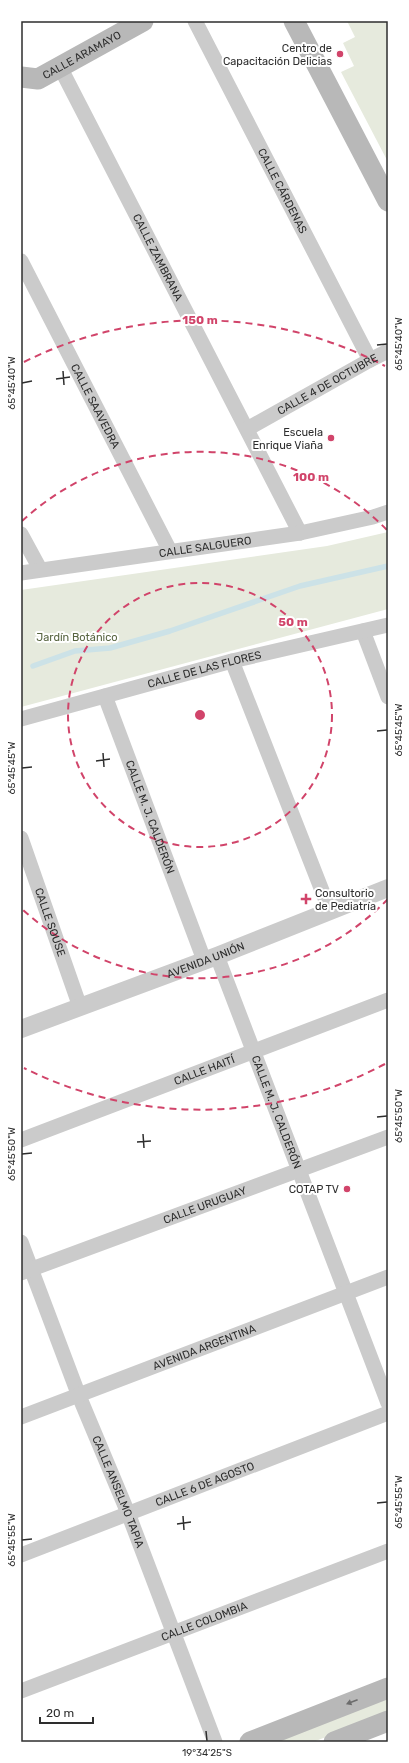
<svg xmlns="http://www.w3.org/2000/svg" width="409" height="1763" font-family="Rubik,sans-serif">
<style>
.green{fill:#e6eadd}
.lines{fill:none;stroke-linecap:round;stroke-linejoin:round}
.stream{stroke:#cce2e7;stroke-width:5.5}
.minor{stroke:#cbcbcb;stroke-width:15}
.tertiary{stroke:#cbcbcb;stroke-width:18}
.secondary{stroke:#b8b8b8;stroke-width:21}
.oneway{fill:#6c6c6c}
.ticks{fill:none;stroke:#2e2e2e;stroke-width:1.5}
.ring{fill:none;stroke:#d1446a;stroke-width:2;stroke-dasharray:7 5}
.poi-dot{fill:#d1446a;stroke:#fff;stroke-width:1.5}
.labels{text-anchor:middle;stroke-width:4;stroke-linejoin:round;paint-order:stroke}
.poi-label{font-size:11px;fill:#2e2e2e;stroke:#fff;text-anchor:end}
.street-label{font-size:11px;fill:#2e2e2e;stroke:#fff}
.park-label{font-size:11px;fill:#586541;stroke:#fff}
.centre{fill:#d1446a;stroke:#fff;stroke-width:2}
.ring-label{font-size:12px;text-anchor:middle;font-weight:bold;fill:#d1446a;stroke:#fff;stroke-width:4;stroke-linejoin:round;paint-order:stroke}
.neatline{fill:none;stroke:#2e2e2e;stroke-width:1.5}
.ticks-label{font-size:10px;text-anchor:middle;fill:#2e2e2e}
</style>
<rect width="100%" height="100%" fill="#fff"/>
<path class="green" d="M 347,21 L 388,21 L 388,162 L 341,72 L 354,66 L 343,43 L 355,37 Z
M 388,532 L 388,609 L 21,707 L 21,590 L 327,546 Z
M 388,1698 L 388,1713 L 313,1742 L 274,1742 Z"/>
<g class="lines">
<path class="stream" d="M 33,666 L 75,651 L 110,648 L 170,631 L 300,586 L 388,566"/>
<g class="minor">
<path id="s1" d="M 195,21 L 370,360"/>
<path id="s2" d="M 60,67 L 300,533"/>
<path id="s3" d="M 21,261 L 170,551"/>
<path id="s4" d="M 247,429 L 370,360 L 388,351"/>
<path d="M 21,534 L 40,569"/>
<path id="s5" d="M 21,573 L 300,533 L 373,517 L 388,512"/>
<path d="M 363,631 L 388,697"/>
<path d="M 232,661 L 330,911"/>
<path id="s6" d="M 105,696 L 204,960"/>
<path id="s7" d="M 21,719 L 232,661 L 388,625"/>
<path id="s8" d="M 21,838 L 80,1007"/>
<path id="s9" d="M 217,956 L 388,1403"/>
<path id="s10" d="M 21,1140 L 388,1000"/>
<path id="s11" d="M 21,1242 L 79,1396 L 128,1513 L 215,1742"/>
<path id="s12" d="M 21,1273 L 388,1137"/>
<path id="s13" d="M 21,1417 L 388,1277"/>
<path id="s14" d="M 21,1555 L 388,1413"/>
<path id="s15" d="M 21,1691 L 388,1551"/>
</g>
<path class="tertiary" id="s16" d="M 21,1029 L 217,956 L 388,888"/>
<g class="secondary">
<path d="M 294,21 L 388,201"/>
<path id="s17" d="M 21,77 L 38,79 L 143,21"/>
<path d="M 250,1742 L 388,1688"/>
<path d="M 334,1742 L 388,1721"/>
</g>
</g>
<defs><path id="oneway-solid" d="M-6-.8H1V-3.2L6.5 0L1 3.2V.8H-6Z"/></defs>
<use class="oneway" href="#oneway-solid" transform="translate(352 1702) rotate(159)"/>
<path class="ticks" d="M 377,345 L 387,344M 63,371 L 64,385M 56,379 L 70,377M 22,383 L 32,381M 377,731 L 387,730M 103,753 L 104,767M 96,761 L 110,759M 22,768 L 32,767M 377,1117 L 387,1116M 143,1134 L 144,1148M 137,1142 L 151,1141M 22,1154 L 32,1153M 377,1503 L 387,1502M 183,1516 L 184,1530M 177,1524 L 191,1522M 22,1540 L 32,1539M 206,1731 L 207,1741"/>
<g class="ring">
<circle cx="200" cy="715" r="132"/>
<path d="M388 899A263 263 0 0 1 22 909M22 521A263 263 0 0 1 388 531"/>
<path d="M385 1064A395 395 0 0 1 24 1068M24 362A395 395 0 0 1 385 366"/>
</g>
<g class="poi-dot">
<circle cx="340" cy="54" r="4"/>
<circle cx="331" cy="438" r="4"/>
<path d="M304 893h4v4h4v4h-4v4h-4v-4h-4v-4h4z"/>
<circle cx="347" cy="1189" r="4"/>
</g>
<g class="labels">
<g class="poi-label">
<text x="332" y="52">Centro de<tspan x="332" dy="13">Capacitación Delicias</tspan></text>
<text x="323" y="436">Escuela<tspan x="323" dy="13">Enrique Viaña</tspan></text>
<text x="315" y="897" text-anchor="start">Consultorio<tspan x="315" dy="13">de Pediatría</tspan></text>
<text x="339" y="1193">COTAP TV</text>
</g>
<g class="street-label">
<text dy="4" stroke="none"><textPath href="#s17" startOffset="67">CALLE ARAMAYO</textPath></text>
<text dy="4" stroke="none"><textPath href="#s1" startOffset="191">CALLE CÁRDENAS</textPath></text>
<text dy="4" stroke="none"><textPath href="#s2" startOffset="214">CALLE ZAMBRANA</textPath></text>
<text dy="4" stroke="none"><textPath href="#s4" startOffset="92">CALLE 4 DE OCTUBRE</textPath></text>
<text dy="4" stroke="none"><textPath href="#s3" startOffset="163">CALLE SAAVEDRA</textPath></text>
<text dy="4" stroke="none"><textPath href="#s5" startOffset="186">CALLE SALGUERO</textPath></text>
<text dy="4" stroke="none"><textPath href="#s7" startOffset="190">CALLE DE LAS FLORES</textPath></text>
<text dy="4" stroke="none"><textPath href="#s6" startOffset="129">CALLE M. J. CALDERÓN</textPath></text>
<text dy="4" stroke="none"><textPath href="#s8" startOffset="89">CALLE SOUSE</textPath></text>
<text dy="4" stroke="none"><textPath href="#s16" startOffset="197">AVENIDA UNIÓN</textPath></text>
<text dy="4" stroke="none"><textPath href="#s10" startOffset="196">CALLE HAITÍ</textPath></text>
<text dy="4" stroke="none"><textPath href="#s9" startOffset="167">CALLE M. J. CALDERÓN</textPath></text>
<text dy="4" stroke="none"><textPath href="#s12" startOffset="196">CALLE URUGUAY</textPath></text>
<text dy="4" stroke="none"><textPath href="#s13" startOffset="196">AVENIDA ARGENTINA</textPath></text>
<text dy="4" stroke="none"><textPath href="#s14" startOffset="197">CALLE 6 DE AGOSTO</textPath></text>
<text dy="4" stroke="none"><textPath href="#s11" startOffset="268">CALLE ANSELMO TAPIA</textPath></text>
<text dy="4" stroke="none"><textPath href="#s15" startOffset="196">CALLE COLOMBIA</textPath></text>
</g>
<g class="park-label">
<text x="77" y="641">Jardín Botánico</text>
</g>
</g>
<circle cx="200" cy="715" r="6" class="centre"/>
<g class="ring-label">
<text x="200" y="324">150 m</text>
<text x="311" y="481">100 m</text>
<text x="293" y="626">50 m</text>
</g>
<rect width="409" height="1763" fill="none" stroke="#ffffff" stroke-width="44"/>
<path d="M40 1717v6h53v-6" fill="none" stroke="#2e2e2e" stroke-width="2"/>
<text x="46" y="1717" font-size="12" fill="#2e2e2e" stroke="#ffffff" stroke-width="3" paint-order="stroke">20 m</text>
<rect x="22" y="22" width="365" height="1719" class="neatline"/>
<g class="ticks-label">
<text transform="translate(398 344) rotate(-90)" y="4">65°45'40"W</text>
<text transform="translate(11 383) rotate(-90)" y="4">65°45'40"W</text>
<text transform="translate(398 730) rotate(-90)" y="4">65°45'45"W</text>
<text transform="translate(11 768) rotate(-90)" y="4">65°45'45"W</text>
<text transform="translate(398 1116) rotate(-90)" y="4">65°45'50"W</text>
<text transform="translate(11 1154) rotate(-90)" y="4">65°45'50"W</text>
<text transform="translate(398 1502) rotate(-90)" y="4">65°45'55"W</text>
<text transform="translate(11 1540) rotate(-90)" y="4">65°45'55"W</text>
<text x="207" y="1756">19°34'25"S</text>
</g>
</svg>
